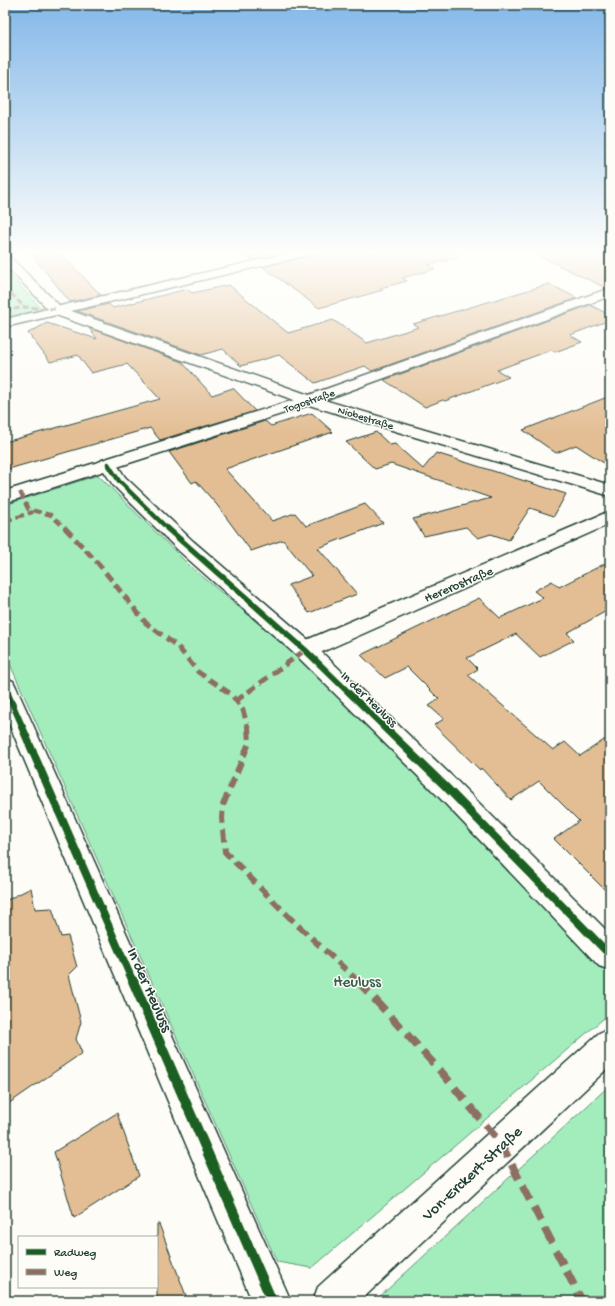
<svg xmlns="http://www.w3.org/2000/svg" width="615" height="1306" font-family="'Gochi Hand',sans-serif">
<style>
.green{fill:#a3edbc;stroke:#619578}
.building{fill:#e3be94;stroke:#1f3d34}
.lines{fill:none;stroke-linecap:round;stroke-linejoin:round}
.street-casing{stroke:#1f3d34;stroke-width:3}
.secondary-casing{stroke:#1f3d34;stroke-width:3}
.street{fill:#fdfcf7;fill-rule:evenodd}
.secondary{fill:#fdfcf7;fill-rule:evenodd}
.quiet-far4{stroke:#8d6e63;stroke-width:3;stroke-dasharray:6 3;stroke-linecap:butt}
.quiet-far3{stroke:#8d6e63;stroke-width:4;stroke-dasharray:8 4;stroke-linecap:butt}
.quiet-far2{stroke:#8d6e63;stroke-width:5;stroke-dasharray:10 5;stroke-linecap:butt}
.quiet-far1{stroke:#8d6e63;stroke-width:6;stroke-dasharray:12 6;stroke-linecap:butt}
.quiet{stroke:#8d6e63;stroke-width:8;stroke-dasharray:16 8;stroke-linecap:butt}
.cycleway-far3-casing{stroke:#fdfcf7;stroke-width:6}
.cycleway-far2-casing{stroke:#fdfcf7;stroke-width:8}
.cycleway-far1-casing{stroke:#fdfcf7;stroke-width:10}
.cycleway-casing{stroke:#fdfcf7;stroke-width:12}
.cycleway-far3{stroke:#1b5e20;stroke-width:4.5}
.cycleway-far2{stroke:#1b5e20;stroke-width:6}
.cycleway-far1{stroke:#1b5e20;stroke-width:8}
.cycleway{stroke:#1b5e20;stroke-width:10}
.labels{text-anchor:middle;stroke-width:3;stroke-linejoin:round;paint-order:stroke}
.far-street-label{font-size:11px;fill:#1f3d34;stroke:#fdfcf7}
.street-label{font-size:13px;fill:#1f3d34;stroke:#fdfcf7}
.near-park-label{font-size:16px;fill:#39604f;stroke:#fdfcf7}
.near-street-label{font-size:16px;fill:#1f3d34;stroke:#fdfcf7}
</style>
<rect width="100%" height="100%" fill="#fdfcf7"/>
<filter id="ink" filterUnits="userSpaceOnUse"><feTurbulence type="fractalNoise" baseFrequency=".025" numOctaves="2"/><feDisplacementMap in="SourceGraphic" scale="8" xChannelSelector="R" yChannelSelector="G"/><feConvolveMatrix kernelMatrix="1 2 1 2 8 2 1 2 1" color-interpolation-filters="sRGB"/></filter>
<g filter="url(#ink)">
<path class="green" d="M 5,270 L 40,307 L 43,311 L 5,320 Z
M 98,475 L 190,566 L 304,662 L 447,801 L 610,977 L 610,1013 L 312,1268 L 277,1262 L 5,653 L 5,505 Z
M 610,1085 L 610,1301 L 375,1301 Z"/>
<path class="building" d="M 29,251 L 58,251 L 101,295 L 70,302 Z
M 241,251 L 292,251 L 253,260 Z
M 319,251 L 456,251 L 457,258 L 428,265 L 435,269 L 402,278 L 407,281 L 380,288 L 383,290 L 319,308 L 263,267 L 312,255 Z
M 529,251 L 610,251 L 610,287 L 606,288 Z
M 549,284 L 577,298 L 372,371 L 365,366 L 315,383 L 279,355 L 241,366 L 223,349 L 201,355 L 77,311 L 109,304 L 113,308 L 187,289 L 192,293 L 229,285 L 288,333 L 333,320 L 367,343 L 419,327 L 413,324 Z
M 590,305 L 610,315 L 610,320 L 570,335 L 582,342 L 555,352 L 551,350 L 497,370 L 509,377 L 445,401 L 443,400 L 425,407 L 384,380 Z
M 47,323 L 97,339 L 89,328 L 182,362 L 212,395 L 233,388 L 255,411 L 160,440 L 150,428 L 5,470 L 5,442 L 160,399 L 127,364 L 91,373 L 78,355 L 50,362 L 28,333 Z
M 610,396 L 610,467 L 576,445 L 556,453 L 523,430 Z
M 312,413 L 333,432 L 225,469 L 272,521 L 295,513 L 306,526 L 365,504 L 383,523 L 318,548 L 357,594 L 309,613 L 288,585 L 312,576 L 283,540 L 251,551 L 217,505 L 196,481 L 192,483 L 169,452 L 265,421 L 271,426 Z
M 376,432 L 390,445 L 395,444 L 423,469 L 436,453 L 566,494 L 554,516 L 530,508 L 509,540 L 491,534 L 478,538 L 466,527 L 424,536 L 413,519 L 491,498 L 391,464 L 375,469 L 346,442 Z
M 610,561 L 610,609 L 567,633 L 574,640 L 540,657 L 516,634 L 467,658 L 478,669 L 468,675 L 553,750 L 565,742 L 580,756 L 610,736 L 610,895 L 554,839 L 579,821 L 539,781 L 511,800 L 481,768 L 480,770 L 434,725 L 444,719 L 429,706 L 439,699 L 407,667 L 385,678 L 361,655 L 479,598 L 500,618 L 543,598 L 534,591 L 552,581 L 559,587 Z
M 31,888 L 35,909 L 52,908 L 61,937 L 68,936 L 77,967 L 69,975 L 81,1022 L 76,1039 L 82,1053 L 5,1106 L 5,901 Z
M 117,1113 L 139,1176 L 74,1218 L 54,1152 Z
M 157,1224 L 159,1224 L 188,1301 L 157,1301 Z"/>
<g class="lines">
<defs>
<path id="street" d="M 298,251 L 318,251 L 312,254 L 71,311 L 309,395 L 610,288 L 610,296 L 324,400 L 610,485 L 610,496 L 309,405 L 114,468 L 108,469 L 102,468 L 99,464 L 102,460 L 294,400 L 56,315 L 5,327 L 5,319 L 48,309 L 5,265 L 5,254 L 9,256 L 60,306 Z
M 610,511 L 610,524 L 313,656 L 305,658 L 297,656 L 294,650 L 297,644 Z"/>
<path id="secondary" d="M 108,459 L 114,460 L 125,477 L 193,541 L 313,644 L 455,779 L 610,934 L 610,970 L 599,966 L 437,795 L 297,656 L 179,551 L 113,485 L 104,471 L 5,503 L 5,491 Z
M 5,678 L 13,681 L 16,687 L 291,1301 L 252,1301 L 5,714 Z
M 610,1028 L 610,1066 L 360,1301 L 313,1301 L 318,1287 L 599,1033 Z"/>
</defs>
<use href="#street" class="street-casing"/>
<use href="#secondary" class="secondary-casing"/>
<use href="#street" class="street"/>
<use href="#secondary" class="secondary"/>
<path class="quiet-far4" d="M 5,287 L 24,307
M 5,311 L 24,307 L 55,309"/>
<path class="quiet-far3" d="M 20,492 L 28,509 L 51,515 L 66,529
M 5,521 L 33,512"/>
<path class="quiet-far2" d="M 65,528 L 97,562 L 146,623 L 178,647 L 198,672 L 231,694 L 243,710 L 248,728
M 236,701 L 305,650"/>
<path class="quiet-far1" d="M 248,727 L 249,743 L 223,805 L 222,818 L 225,852 L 291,919 L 359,982"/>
<path class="quiet" d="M 358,981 L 444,1075 L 501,1144 L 582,1301"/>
<defs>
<path id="cycleway-far3" d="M 108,464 L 119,481 L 168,529"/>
<path id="cycleway-far2" d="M 167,528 L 305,650 L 385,728
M 5,687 L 23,728"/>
<path id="cycleway-far1" d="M 22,727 L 133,982
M 384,727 L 446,787 L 610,955"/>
<path id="cycleway" d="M 133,981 L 272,1301"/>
</defs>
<use href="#cycleway-far3" class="cycleway-far3-casing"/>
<use href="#cycleway-far2" class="cycleway-far2-casing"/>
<use href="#cycleway-far1" class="cycleway-far1-casing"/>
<use href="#cycleway" class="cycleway-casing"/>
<use href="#cycleway-far3" class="cycleway-far3"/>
<use href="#cycleway-far2" class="cycleway-far2"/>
<use href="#cycleway-far1" class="cycleway-far1"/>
<use href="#cycleway" class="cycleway"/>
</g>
</g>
<linearGradient id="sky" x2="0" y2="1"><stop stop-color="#84b8e9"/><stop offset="0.58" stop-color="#fefefb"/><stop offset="1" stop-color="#fefefb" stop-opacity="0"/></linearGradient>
<rect width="615" height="434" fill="url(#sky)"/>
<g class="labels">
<g class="far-street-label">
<text transform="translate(309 400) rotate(-19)" y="4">Togostraße</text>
<text transform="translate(366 417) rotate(17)" y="4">Niobestraße</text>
</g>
<g class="street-label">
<text transform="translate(458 583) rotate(-23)" y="5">Hererostraße</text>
<text transform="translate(370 698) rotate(44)" y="5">In der Heuluss</text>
</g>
<g class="near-park-label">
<text x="357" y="986">Heuluss</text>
</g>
<g class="near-street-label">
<text transform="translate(151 989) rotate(66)" y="6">In der Heuluss</text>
<text transform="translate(471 1172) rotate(-43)" y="6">Von-Erckert-Straße</text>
</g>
</g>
<rect width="615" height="1306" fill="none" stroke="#fdfcf7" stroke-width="20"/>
<rect x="10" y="10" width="595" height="1286" fill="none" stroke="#1f3d34" stroke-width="1.5" filter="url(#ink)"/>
<rect x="18" y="1236" width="140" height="52" fill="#fdfcf7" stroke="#a4b0a9"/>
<rect x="26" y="1249" width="20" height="6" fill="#1b5e20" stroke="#a4b0a9"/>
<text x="54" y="1256" font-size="12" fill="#1f3d34">Radweg</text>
<rect x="26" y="1269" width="20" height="6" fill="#8d6e63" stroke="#a4b0a9"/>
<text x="54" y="1276" font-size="12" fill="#1f3d34">Weg</text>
</svg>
